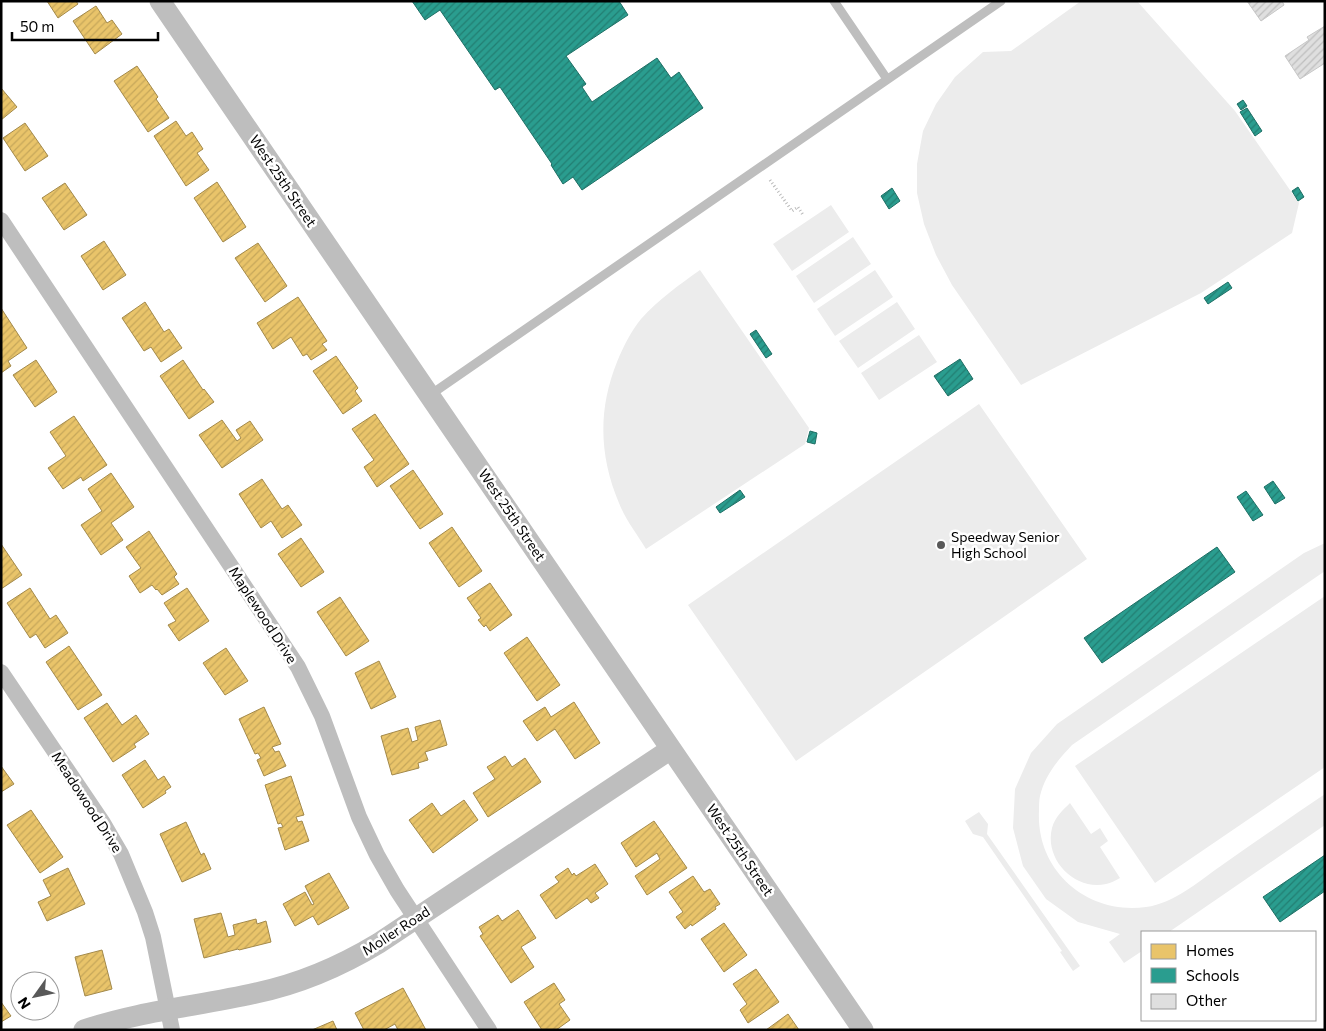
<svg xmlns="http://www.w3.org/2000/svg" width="1326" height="1031" font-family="Commissioner,sans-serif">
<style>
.green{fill:#ececec}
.homes{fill:url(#homes-hatch);stroke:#a3894a}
.schools{fill:url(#schools-hatch);stroke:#1d6e64}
.building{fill:url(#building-hatch);stroke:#c7c7c7}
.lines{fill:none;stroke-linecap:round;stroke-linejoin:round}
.path{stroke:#b9b9b9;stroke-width:3;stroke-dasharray:1 2.5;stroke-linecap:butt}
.service{stroke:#bebebe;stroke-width:9}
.minor{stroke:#bebebe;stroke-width:16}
.tertiary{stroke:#bebebe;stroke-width:21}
.poi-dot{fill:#595959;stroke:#fff;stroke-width:2}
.labels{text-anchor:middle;stroke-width:5;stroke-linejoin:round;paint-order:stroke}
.street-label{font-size:14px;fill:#000;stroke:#fff}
.poi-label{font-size:14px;fill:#000;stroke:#fff;text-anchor:start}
</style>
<defs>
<pattern id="homes-hatch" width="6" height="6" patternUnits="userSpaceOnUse" patternTransform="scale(1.25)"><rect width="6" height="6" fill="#e9c46a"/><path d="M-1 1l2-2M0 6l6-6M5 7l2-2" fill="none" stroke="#c6a75a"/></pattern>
<pattern id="schools-hatch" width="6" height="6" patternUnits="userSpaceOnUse" patternTransform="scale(1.25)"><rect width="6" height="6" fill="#2a9d8f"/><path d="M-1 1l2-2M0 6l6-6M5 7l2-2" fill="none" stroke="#227e72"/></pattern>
<pattern id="building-hatch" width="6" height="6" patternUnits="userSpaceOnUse" patternTransform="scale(1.25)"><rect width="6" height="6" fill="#dfdfdf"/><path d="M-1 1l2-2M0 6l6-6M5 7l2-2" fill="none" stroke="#bebebe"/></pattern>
</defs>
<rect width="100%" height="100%" fill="#fff"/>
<path class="green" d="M 1081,1 L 1137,1 L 1235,111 L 1299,203 L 1292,233 L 1201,293 L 1021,385 L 952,285 L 936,255 L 924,224 L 917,193 L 917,164 L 923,131 L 936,104 L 955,77 L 983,52 L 1011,51 Z
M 831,205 L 849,232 L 792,271 L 773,244 Z
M 853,237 L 871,264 L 814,303 L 796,276 Z
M 700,270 L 809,428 L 805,444 L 646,549 C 637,534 625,519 619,503 C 599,456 598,409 617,362 C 623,347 631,331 641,319 C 659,299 679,285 700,270 Z
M 875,270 L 893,297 L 835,336 L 817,309 Z
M 897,302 L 915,329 L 858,368 L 839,341 Z
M 919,335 L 937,362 L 879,400 L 861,373 Z
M 979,404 L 1087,559 L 796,761 L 688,605 Z
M 1325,543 L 1325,571 L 1072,745 C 1058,760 1045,775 1040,796 C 1039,800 1039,806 1039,811 C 1036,871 1087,915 1146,907 C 1174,904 1203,878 1225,863 C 1258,840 1291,817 1325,794 L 1325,825 L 1169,932 L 1142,932 L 1142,951 L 1124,963 L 1109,942 L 1120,934 L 1078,922 L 1046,899 L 1023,866 L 1013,828 L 1015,789 L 1031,753 L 1057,724 L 1304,553 Z
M 1325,596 L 1325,767 L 1155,883 L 1075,766 Z
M 1070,803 L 1091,834 L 1100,828 L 1108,841 L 1100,847 L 1120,878 C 1116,880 1111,883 1106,884 C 1074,891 1044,859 1052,828 C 1055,817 1063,810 1070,803 Z
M 979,812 L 988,824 L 987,834 L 1080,966 L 1073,971 L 1060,952 L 1062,951 L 983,837 L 973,834 L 965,821 Z"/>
<path class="homes" d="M 47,1 L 76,1 L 78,4 L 58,18 Z
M 96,6 L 107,23 L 112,20 L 122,34 L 95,54 L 73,21 Z
M 137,66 L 158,97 L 156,99 L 169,118 L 148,132 L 114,81 Z
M 1,88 L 17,107 L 1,120 Z
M 176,121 L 186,136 L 192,132 L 203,149 L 197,153 L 209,170 L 186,186 L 154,136 Z
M 25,123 L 48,156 L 25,171 L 3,138 Z
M 217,182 L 246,227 L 223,242 L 194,198 Z
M 65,183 L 87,215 L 64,230 L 42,198 Z
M 104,241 L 126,275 L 103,290 L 81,256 Z
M 258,243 L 287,286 L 265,302 L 235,258 Z
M 298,297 L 327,341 L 322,344 L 327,350 L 311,360 L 307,354 L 303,356 L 291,337 L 273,349 L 257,323 Z
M 145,302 L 164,332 L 169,329 L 182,348 L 161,362 L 151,347 L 144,351 L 122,318 Z
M 1,308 L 27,348 L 8,361 L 11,366 L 1,373 Z
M 336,356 L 358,388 L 355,391 L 362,401 L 343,414 L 313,371 Z
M 36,360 L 57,392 L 35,407 L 13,375 Z
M 183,360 L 203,390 L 204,389 L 214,402 L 189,419 L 160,376 Z
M 375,414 L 409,464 L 377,487 L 364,467 L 374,460 L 352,429 Z
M 74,416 L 107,465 L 83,481 L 81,477 L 63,489 L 48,468 L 66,456 L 50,432 Z
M 222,420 L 237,441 L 241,438 L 236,430 L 250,421 L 263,440 L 222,468 L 199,435 Z
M 413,470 L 443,514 L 420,529 L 390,486 Z
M 111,473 L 134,507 L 111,523 L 123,540 L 101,555 L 81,525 L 102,511 L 88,489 Z
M 262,479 L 282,509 L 288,505 L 302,525 L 282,538 L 271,521 L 261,528 L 239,494 Z
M 452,527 L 482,571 L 459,587 L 429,543 Z
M 149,531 L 177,574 L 174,577 L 179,584 L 162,595 L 157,589 L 156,590 L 152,585 L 140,593 L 129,576 L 141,568 L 126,547 Z
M 301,538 L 324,572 L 301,587 L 278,554 Z
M 1,544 L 22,575 L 1,589 Z
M 490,583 L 512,615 L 490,631 L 486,625 L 484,627 L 478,620 L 481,618 L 467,598 Z
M 30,588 L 50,619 L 56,615 L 68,633 L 45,648 L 36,634 L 30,638 L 7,603 Z
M 187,588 L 209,621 L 179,641 L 168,625 L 176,621 L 164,603 Z
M 340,597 L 369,641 L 346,656 L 317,612 Z
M 527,637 L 560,685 L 537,701 L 504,653 Z
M 69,646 L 102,695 L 78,710 L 46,662 Z
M 226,648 L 248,681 L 225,695 L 203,663 Z
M 379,661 L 396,697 L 371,709 L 355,673 Z
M 574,702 L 600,743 L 575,759 L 555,729 L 537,741 L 523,721 L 545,707 L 551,717 Z
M 107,703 L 122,725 L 136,715 L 149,734 L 134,744 L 136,747 L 113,762 L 84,718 Z
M 264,707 L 281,744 L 272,747 L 275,752 L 279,751 L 286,766 L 264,776 L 257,760 L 261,758 L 258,753 L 255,754 L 239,719 Z
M 440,720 L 447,745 L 425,752 L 428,760 L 418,763 L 419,768 L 392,775 L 381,736 L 408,728 L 412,742 L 418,740 L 415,727 Z
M 505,756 L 512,767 L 525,758 L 541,782 L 488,817 L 473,793 L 495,779 L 487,767 Z
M 145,760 L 158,780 L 164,776 L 171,787 L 165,791 L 166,793 L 143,808 L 122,775 Z
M 1,766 L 14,784 L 1,792 Z
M 291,776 L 304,815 L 296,817 L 298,822 L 302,821 L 309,841 L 285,850 L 278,828 L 283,827 L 281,823 L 278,824 L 265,785 Z
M 464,800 L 478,820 L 433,853 L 409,820 L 432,803 L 441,816 Z
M 31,810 L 63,857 L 40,873 L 7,825 Z
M 654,821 L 687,868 L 647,895 L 635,876 L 660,859 L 657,853 L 636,867 L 621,843 Z
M 186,822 L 201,855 L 204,853 L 211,869 L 182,882 L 160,834 Z
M 595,864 L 608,884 L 595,893 L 599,898 L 591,903 L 587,898 L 556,919 L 540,895 L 559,882 L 555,877 L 568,868 L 572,875 L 574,873 L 576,876 Z
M 68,868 L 85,904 L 47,921 L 38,902 L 51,896 L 43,880 Z
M 329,873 L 349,908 L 318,925 L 313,916 L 295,926 L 283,904 L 305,892 L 312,905 L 314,904 L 305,886 Z
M 693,876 L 704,892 L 710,889 L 720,904 L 715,907 L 716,909 L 692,926 L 691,924 L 685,929 L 676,917 L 683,912 L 669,892 Z
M 518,910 L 536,938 L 521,947 L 534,967 L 511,983 L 480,936 L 483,934 L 479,927 L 498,915 L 502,921 Z
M 221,913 L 228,937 L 235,935 L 233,925 L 256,919 L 257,924 L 266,921 L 271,942 L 239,950 L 238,949 L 204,958 L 194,919 Z
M 724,923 L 747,955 L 724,972 L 701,939 Z
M 102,950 L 112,989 L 85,996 L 75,957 Z
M 756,969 L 779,1002 L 748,1023 L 740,1010 L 747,1004 L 733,984 Z
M 554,983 L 565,1000 L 559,1004 L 570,1020 L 556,1030 L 542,1030 L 524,1002 Z
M 403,988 L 426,1030 L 398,1030 L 395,1024 L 384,1030 L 364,1030 L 355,1013 Z
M 1,1002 L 11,1016 L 1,1022 Z
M 788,1014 L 799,1030 L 766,1030 Z
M 333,1021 L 337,1030 L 312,1030 Z"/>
<path class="schools" d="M 412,1 L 619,1 L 628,15 L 566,56 L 586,84 L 582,87 L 592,102 L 657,58 L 671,78 L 679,72 L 703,108 L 582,190 L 573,177 L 563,184 L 551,165 L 552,164 L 500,87 L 495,90 L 440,10 L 425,20 Z
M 1243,100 L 1247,106 L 1241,110 L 1237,104 Z
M 1247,108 L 1262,131 L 1255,136 L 1240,112 Z
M 1298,187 L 1304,197 L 1298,201 L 1292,191 Z
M 892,188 L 900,201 L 889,209 L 881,196 Z
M 1228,282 L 1232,288 L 1208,304 L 1204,298 Z
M 756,330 L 772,354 L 766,358 L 750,334 Z
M 960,359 L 973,379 L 948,396 L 934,376 Z
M 810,431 L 817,433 L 815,444 L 807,442 Z
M 1273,481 L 1285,498 L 1275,504 L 1264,487 Z
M 740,490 L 745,497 L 720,513 L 716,507 Z
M 1246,491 L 1263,515 L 1253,521 L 1237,497 Z
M 1217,547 L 1235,572 L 1102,663 L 1084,638 Z
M 1325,855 L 1325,891 L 1280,922 L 1263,897 Z"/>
<path class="building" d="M 1247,1 L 1282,1 L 1284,5 L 1261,21 Z
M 1325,26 L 1325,63 L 1300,79 L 1285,56 L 1309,40 L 1307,37 Z"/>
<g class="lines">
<path class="path" d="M 770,180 L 792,211 L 798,207 L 803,215"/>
<path class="service" d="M 834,1 L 887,79
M 430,395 L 1001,1"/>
<path class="minor" d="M 1,220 L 298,667 L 322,716 L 359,817 L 377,855 L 397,890 L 489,1030
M 1,672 L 103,823 L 121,854 L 145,912 L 153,937 L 172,1030"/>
<path class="tertiary" d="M 160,1 L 863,1030
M 84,1030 C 140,1011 199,1006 256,993 C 299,984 341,966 379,943 L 671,749"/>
</g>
<circle class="poi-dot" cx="941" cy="545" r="5"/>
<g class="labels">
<g class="street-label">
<text transform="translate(283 181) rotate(56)" y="5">West 25th Street</text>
<text transform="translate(512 515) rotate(56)" y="5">West 25th Street</text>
<text transform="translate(263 615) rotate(57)" y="5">Maplewood Drive</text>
<text transform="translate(87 802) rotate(57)" y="5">Meadowood Drive</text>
<text transform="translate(740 850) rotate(56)" y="5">West 25th Street</text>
<text transform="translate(396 931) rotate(-33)" y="5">Moller Road</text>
</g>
<g class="poi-label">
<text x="951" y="542">Speedway Senior<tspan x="951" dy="16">High School</tspan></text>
</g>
</g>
<rect width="1326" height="1031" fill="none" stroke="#000000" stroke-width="5"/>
<rect x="1141" y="931" width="175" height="90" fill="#ffffff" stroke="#999999"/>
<rect x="1151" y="944" width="25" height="15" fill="#e9c46a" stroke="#999999"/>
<text x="1186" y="956" font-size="15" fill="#000000">Homes</text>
<rect x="1151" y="968" width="25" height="15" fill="#2a9d8f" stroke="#999999"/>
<text x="1186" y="981" font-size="15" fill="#000000">Schools</text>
<rect x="1151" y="994" width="25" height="15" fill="#dfdfdf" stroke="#999999"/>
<text x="1186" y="1006" font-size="15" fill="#000000">Other</text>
<g transform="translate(35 996) rotate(237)"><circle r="24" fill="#ffffff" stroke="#999999"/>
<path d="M0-4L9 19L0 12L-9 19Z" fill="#595959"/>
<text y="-8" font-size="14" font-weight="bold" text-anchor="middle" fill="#000000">N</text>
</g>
<path d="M12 32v8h146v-8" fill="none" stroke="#000000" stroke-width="2.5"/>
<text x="20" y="32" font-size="15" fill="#000000" stroke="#ffffff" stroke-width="4" paint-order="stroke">50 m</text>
</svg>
